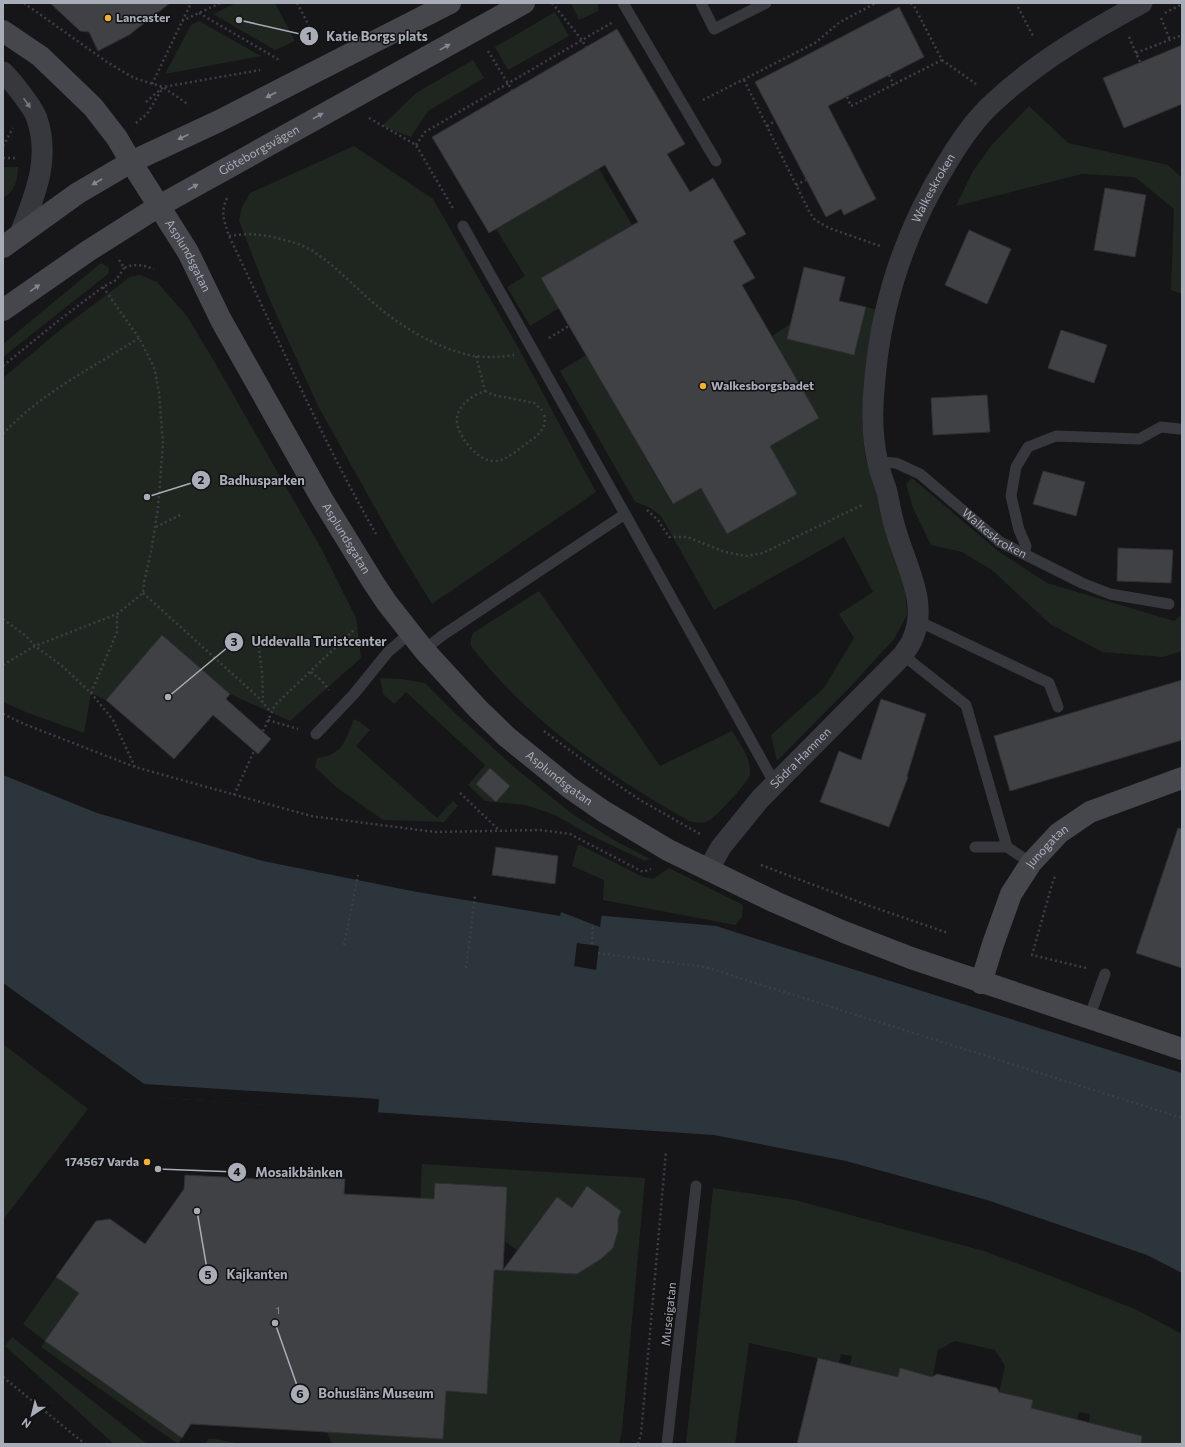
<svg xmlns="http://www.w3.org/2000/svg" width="1185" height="1447" font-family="Commissioner,sans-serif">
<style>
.green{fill:#1e261f}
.water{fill:#2c353c}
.pier{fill:#161618}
.building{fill:#404145;stroke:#303034}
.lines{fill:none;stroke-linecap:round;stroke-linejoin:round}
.path{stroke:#3d3f44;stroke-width:2.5;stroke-dasharray:2 3;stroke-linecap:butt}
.lane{stroke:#37383d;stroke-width:11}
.street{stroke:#37383d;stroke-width:21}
.secondary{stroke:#45474d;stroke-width:22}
.oneway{fill:#858993}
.oneway2{fill:#757881}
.poi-dot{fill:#f2b134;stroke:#111113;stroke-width:1.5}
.labels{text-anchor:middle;stroke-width:3;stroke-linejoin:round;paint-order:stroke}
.number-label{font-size:10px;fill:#8e929b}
.poi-label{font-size:12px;font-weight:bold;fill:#a8adb8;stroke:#111113;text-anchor:start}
.street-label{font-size:12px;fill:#a8adb8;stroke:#111113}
.leader{fill:none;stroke:#a8adb8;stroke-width:1.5}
.callout-dot{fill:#a8adb8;stroke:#111113;stroke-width:1.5}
.mark-label{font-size:12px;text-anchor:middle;font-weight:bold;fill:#111}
.callout-label{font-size:13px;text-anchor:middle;font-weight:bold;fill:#a8adb8;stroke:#111113;stroke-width:3;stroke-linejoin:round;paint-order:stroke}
</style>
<rect width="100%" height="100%" fill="#161618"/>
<path class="green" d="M 236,3 L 275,3 L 295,41 L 275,50 L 213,14 Z
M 571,3 L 598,3 L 598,11 L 579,20 Z
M 555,12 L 569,36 L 508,70 L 495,47 Z
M 199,21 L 261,56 L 165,74 L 191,25 Z
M 473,60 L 484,78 L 428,111 L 411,137 L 382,126 L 416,93 Z
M 1029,106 L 1068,143 L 1168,165 L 1182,178 L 1182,294 L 1171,290 L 1174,209 L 1135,177 L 1082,174 L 956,206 L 973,171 L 991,146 Z
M 354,146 L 433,199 L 519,349 L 596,492 L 432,604 L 397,547 L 318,406 L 268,296 L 239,220 L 242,207 L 250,193 Z
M 3,167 L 18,167 C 18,179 15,192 3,198 Z
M 599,169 L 632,225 L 542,278 L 559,308 L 530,326 L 507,287 L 525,276 L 496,229 Z
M 101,263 L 108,267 L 109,270 L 108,274 L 3,357 L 3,344 Z
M 140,275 L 157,282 L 187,316 L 214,361 L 321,548 L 356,618 L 361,658 L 290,721 L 230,694 L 162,635 L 106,700 L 91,693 L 84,733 L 28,713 L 3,702 L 3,378 L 60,330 L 130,277 Z
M 866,307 L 879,310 L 865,381 L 862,423 L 865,457 L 875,486 L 905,585 L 907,615 L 894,639 L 851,686 L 777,761 L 771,735 L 824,688 L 854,638 L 839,614 L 873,592 L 844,537 L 714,610 L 661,516 L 649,507 L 635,502 L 560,371 L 586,355 L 672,504 L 701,488 L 728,534 L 797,494 L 770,446 L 819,418 L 772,336 L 790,324 L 817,330 L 814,345 L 854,355 Z
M 912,478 L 998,551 L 1047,583 L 1174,621 L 1182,614 L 1182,651 L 1163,657 L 1102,652 L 1050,624 L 992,570 L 962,552 L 931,545 L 913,508 L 906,484 Z
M 539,591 L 660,766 L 732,731 C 740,744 751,758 750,774 C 750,780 717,816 710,820 C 703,824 697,823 689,821 C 608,775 528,721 471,646 L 471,640 L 473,633 Z
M 380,678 L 402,679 L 425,683 L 455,713 L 515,768 L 571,813 L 612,839 L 650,859 L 645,861 L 588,834 L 555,815 L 526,805 L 485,801 L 468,785 L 485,765 L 406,692 L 394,704 L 383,694 Z
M 354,719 L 360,722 L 370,730 L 356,746 L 437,818 L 453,801 L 458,806 L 444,822 L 383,820 L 336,787 L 315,767 L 317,758 C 344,755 345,740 354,719 Z
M 578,844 L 643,877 L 653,879 L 669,868 L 743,905 L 742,917 L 735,925 L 603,900 L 604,880 L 572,866 Z
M 3,1044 L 88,1109 L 3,1220 Z
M 422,1164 L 645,1178 L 622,1431 L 619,1444 L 332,1444 L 327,1432 L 443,1439 L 446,1391 L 487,1394 L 489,1270 L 577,1274 L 601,1259 L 613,1248 L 618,1231 L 618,1219 L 621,1211 L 587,1187 L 572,1208 L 557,1197 L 526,1239 L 526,1256 L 504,1241 L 507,1187 L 435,1183 L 433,1205 L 420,1204 Z
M 713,1188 L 795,1200 L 984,1251 L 1059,1279 L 1137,1310 L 1182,1334 L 1182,1444 L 1108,1444 L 1112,1428 L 1089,1423 L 1090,1414 L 1079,1412 L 1077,1420 L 997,1401 L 1005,1366 L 995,1350 L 955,1341 L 938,1350 L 931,1385 L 909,1380 L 911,1371 L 900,1368 L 898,1377 L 850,1365 L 852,1356 L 841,1354 L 839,1363 L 749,1343 L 735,1444 L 686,1444 Z
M 56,1277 L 79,1293 L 182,1438 L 178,1444 L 41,1347 L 45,1341 L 23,1324 Z
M 12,1337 L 147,1444 L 114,1444 L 5,1346 Z
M 208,1439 L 215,1439 L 241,1444 L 205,1444 Z"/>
<path class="water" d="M 3,770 L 97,808 L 262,856 L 358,875 L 561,912 L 716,926 L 1182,1073 L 1182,1273 L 1147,1255 L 987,1200 L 846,1161 L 714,1135 L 164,1098 L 3,983 Z"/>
<path class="pier" d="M 3,768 L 98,806 L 263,854 L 418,885 L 561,910 L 602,913 L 600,927 L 561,912 L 560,916 L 417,892 L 263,861 L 97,813 L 3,775 Z
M 577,943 L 599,946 L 596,970 L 574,966 Z
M 144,1084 L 379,1099 L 378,1113 L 164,1098 Z"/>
<path class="building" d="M 50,3 L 170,3 L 129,35 L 98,51 L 89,32 L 80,31 Z
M 899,7 L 924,57 L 828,106 L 876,199 L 844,215 L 841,209 L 826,217 L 755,82 Z
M 617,29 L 685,144 L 667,154 L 690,192 L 713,178 L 746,234 L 733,241 L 755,278 L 742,285 L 819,418 L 770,446 L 797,494 L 727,534 L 701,488 L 673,504 L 541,278 L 638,222 L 605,165 L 489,233 L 432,137 Z
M 1182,45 L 1182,104 L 1124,128 L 1103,78 Z
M 1105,188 L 1146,195 L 1135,257 L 1094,250 Z
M 969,230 L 1011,249 L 987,304 L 945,285 Z
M 804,267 L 845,277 L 839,301 L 866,307 L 854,355 L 787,339 Z
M 1061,330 L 1107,345 L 1094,383 L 1048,368 Z
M 987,395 L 990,432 L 933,435 L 931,398 Z
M 1043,471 L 1085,482 L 1076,516 L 1033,504 Z
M 1118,548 L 1173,550 L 1171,583 L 1117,581 Z
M 162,635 L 230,694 L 226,699 L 271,739 L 258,754 L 213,715 L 174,759 L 106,700 Z
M 1182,680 L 1182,740 L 1010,791 L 994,736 Z
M 881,699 L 926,714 L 907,776 L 908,777 L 889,827 L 820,802 L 839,751 L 861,760 Z
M 490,768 L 510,786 L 496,802 L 476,784 Z
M 1178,828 L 1182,829 L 1182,968 L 1136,953 Z
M 496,847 L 558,856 L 555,884 L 492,875 Z
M 259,1174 L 345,1179 L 344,1194 L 434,1199 L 435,1183 L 507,1187 L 503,1270 L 557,1197 L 572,1208 L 587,1186 L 621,1211 L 618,1219 L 618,1231 L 613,1248 L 601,1259 L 577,1274 L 494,1270 L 487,1394 L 446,1391 L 443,1439 L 191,1424 L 182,1438 L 45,1341 L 79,1293 L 56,1277 L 96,1221 L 110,1219 L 145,1244 L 184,1189 L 185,1175 L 259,1179 Z
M 818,1358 L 898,1377 L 900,1368 L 932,1377 L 937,1374 L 997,1388 L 999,1392 L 1033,1400 L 1031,1408 L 1142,1436 L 1141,1444 L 797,1444 Z"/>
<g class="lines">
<path class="path" d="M 24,3 L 107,62 L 134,78 L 163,87 L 189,105
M 297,3 L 318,43
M 552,3 L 582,40 L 586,47
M 911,3 L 914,6 L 942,60 L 976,84
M 1018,7 L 1034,38
M 199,13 L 281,61
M 1165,13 L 1182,4
M 1161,18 L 1170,40
M 182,21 L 220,3
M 1129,37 L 1140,62
M 488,51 L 512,90
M 1136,53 L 1182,35
M 889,75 L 894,85
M 744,80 L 810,213 L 815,220 L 829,228 L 880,246
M 152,84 L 191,3
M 847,97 L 851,106 L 942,60
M 703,100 L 815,43 L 840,22 L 876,3
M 146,102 L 163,87 L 260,70
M 369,118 L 416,145 L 454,210
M 136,123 L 147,114 L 162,89
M 767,126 L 775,121
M 416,145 L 425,132 L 613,22
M 3,146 L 13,128
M 3,158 L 16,158
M 796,185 L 806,180
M 227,198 C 220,213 224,220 229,236 C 277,336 321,438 376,534
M 229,236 C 247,233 263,234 280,239 C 290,241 300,244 309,249 C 314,251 319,256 324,259 C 342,273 358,290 376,305 C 401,327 442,351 475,356 C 488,358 501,357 514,355
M 119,260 L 124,268 C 135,263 142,265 154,269
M 549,338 L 569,326
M 476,356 L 485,391 C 472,395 455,407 457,423 C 460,439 479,463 496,461 C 506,461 521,447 530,441 C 539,435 548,426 544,414
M 3,366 L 58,321 L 103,287 L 116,280 L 124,268
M 485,391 L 494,395 L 534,403 L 542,410
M 3,434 C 41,393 92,368 139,338
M 647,510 L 658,520 L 669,537 L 687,537 L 725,552 L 746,556 L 763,553 L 864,504
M 156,527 L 182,514
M 143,593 L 258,697 L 271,712
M 3,619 L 26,636 L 35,646 L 61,665 L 91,693 L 113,720 L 135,767
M 258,641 L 262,672 L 263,702
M 3,665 L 35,646 L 117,614 L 143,593 L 144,582 L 151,552 L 158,508 L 163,444 L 159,392 L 154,367 L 139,338 L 103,287
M 311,672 L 322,681 L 329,690
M 91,693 L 117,632 L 117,614
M 3,714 L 24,724 L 135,767 L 311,816 L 435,832 L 540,830 L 570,834 L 643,872 L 651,869
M 268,720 L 298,729
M 544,731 L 603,775 L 640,800 L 700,834
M 460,793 L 500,831
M 234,795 L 275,705 L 356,628
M 761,865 L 867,905 L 948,933
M 1055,877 L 1053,881 L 1032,955 L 1086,968
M 592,944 L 593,924
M 344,945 L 358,875
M 598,953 L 705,967 L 1182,1118
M 466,968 L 475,896
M 3,1377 L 85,1444
M 638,1444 L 641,1434 L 666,1152"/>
<g class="lane">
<path d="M 623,3 L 716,161"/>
<path d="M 701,3 L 714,29 L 766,3"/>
<path d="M 463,226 L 625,514"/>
<path id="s1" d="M 877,462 L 896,463 L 920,474 L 1000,542 L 1082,583 L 1110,594 L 1169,604"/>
<path d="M 1024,554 L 1026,546 L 1019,530 L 1011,496 L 1016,467 L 1028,447 L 1056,436 L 1139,439 L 1161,427 L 1180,429"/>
<path d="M 918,621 L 1049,683 L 1058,707"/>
<path d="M 424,650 L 443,635 L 625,514 L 775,784"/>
<path d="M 903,655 L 966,705 L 1007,847"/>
<path d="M 316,734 L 354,694 L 388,652 L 410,633"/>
<path d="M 975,847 L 1007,847 L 1031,863"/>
<path d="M 1089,1018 L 1105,974"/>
<path d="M 667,1444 L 696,1186"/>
</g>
<g class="street">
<path d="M 3,72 C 12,81 34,108 37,119 C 51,160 34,197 20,234"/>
<path id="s2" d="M 708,870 L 721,847 L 760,799 L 903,655 C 906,650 911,644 913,638 C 928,603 907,568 897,534 C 892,520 890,506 887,492 C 884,482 880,473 878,463 C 871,435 872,405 875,378 C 882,300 906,229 947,163 C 960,141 975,119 994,102 C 1038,61 1090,31 1142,3"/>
</g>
<g class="secondary">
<path id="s3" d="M 3,31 L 40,56 L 93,107 L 117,138 L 131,162 L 188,252 L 221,320 L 279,423 L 322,499 L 373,582 L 387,603 L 424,650 L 478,709 L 507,737 L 570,788 L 603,811 L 668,850 L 775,902 L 844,932 L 911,958 L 1182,1049"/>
<path d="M 3,247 L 78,193 L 131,162 L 219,121 L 450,3"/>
<path id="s4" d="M 3,310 L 88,251 L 159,206 L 524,3"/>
<path id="s5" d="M 981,983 L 993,944 L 1011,894 L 1031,863 L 1059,833 L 1090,812 L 1182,778"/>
</g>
</g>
<defs><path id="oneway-solid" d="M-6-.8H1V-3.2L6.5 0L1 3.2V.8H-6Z"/></defs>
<g class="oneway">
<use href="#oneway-solid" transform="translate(445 47) rotate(-29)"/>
<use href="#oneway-solid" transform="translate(271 95) rotate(153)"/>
<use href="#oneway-solid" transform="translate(318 116) rotate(-29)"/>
<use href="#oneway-solid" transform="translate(183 137) rotate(155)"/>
<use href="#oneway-solid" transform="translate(97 182) rotate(149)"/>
<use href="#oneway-solid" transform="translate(193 187) rotate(-29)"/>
<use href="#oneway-solid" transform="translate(35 288) rotate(-35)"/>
</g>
<use class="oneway2" href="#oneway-solid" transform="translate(27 103) rotate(55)"/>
<g class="poi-dot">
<circle cx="108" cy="18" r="4"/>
<circle cx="703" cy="386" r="4"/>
<circle cx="147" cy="1162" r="4"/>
</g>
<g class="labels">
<g class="number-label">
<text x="278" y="1314">1</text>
</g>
<g class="poi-label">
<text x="116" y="22">Lancaster</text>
<text x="711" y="390">Walkesborgsbadet</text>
<text x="139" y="1166" text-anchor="end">174567 Varda</text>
</g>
<g class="street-label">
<text dy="4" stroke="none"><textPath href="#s4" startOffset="302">Göteborgsvägen</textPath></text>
<text dy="4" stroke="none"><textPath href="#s2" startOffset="778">Walkeskroken</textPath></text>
<text dy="4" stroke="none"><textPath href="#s3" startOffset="295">Asplundsgatan</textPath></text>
<text dy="4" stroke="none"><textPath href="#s1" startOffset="141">Walkeskroken</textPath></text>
<text dy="4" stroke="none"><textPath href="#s3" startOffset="619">Asplundsgatan</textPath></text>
<text dy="4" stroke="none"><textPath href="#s2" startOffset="146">Södra Hamnen</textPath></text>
<text dy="4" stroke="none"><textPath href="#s3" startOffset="942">Asplundsgatan</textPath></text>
<text dy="4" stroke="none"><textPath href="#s5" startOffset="154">Junogatan</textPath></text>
<text transform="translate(669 1314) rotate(-84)" y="4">Museigatan</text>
</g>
</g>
<path class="leader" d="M239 20L309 36M147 497L201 480M168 697L234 642M158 1169L237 1172M197 1211L208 1275M275 1323L300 1394"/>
<g class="callout-dot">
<circle cx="239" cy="20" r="4"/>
<circle cx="147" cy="497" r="4"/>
<circle cx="168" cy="697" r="4"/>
<circle cx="158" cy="1169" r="4"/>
<circle cx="197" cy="1211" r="4"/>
<circle cx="275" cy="1323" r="4"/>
<circle cx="309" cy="36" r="10"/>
<circle cx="201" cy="480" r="10"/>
<circle cx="234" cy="642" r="10"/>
<circle cx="237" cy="1172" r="10"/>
<circle cx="208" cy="1275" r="10"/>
<circle cx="300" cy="1394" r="10"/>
</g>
<g class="mark-label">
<text x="309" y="40">1</text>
<text x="201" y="484">2</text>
<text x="234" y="646">3</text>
<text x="237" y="1176">4</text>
<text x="208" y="1279">5</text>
<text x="300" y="1398">6</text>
</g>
<g class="callout-label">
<text x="377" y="41">Katie Borgs plats</text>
<text x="262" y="485">Badhusparken</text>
<text x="319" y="646">Uddevalla Turistcenter</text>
<text x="299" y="1177">Mosaikbänken</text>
<text x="257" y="1279">Kajkanten</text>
<text x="376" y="1398">Bohusläns Museum</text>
</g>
<rect width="1185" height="1447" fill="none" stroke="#a8adb8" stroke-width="8"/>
<g transform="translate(32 1415) rotate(215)" stroke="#111113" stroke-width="3" paint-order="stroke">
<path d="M0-3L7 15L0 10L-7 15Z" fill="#a8adb8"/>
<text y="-6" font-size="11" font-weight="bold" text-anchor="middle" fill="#a8adb8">N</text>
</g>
</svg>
